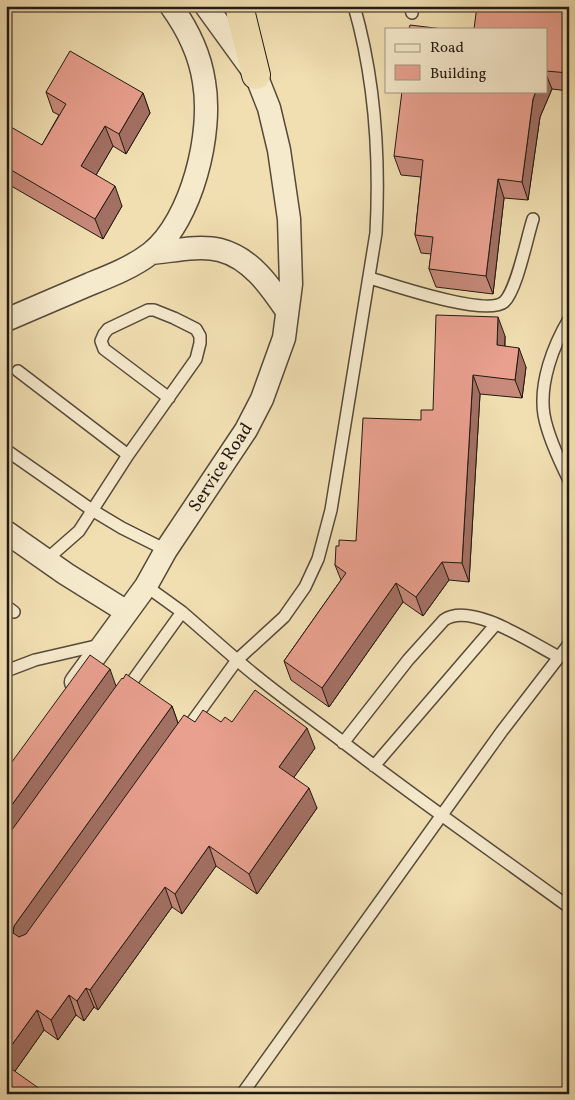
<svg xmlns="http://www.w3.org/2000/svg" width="575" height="1100" font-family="Vollkorn,serif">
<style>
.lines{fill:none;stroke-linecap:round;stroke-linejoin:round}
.service-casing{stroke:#564a3a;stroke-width:14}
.minor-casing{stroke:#564a3a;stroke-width:25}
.motorway-casing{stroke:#231912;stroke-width:30}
.service{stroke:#f6eacd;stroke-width:11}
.minor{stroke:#f6eacd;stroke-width:22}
.motorway{stroke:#f1dfb2;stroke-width:28}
.wall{fill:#c88a7b;stroke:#231912}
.shaded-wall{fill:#a37064;stroke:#231912}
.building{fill:#e9a08f;stroke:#231912}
.labels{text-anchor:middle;stroke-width:5;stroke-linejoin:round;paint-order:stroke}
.street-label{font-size:18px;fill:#231912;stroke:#f6eacd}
</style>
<rect width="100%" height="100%" fill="#f1dfb2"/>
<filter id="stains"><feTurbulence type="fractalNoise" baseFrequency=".004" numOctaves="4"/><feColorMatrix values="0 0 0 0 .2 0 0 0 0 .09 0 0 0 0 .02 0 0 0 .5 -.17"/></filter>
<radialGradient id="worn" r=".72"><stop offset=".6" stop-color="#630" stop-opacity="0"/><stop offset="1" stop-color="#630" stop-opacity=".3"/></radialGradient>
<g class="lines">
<defs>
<path id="service" d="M 410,6 L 412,13
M 370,278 C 393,285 486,317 504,302 C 517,290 527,237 533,219
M 569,319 C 553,346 539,383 544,415 C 548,437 559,460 569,480
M 18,371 L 128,455
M 6,450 L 92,510 L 122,528 L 166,550
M 46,560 L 79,531 L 128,455 L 196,359 L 200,343 L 200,336 L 196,329 L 174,318 L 154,310 L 148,310 L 108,329 L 104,334 L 101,341 L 104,349 L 169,398
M 146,586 L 182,612 L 237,660 L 284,617 L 305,587 L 318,559 L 331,510 L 376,233 C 380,158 375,79 354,6
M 6,606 L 14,612
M 6,671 L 35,660 L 100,645
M 126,690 L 182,612
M 184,733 L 237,660 C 270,689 305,713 339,739 C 414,797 492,851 569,907
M 343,743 L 408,660 L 444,620 C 471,601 533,644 559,657
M 374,766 L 496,624
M 242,1094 L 502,731 L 569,644"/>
<path id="minor" d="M 151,253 C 173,251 199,245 220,250 C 251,258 270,286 287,311
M 6,320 C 34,308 62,296 90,284 C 110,276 133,267 151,253 C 192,220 213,133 204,82 C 200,55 187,28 171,6
M 6,532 L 66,574 L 127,612
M 76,682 L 146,586 L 166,550 L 246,430 L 262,399 L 284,338 L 291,284 L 289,219 L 279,150 L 269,108 L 256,75 L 206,6"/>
<path id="motorway" d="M 239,6 L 256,75"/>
</defs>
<use href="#service" class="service-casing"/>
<use href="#minor" class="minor-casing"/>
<use href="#motorway" class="motorway-casing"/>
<use href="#service" class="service"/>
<use href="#minor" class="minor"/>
<use href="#motorway" class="motorway"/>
</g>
<path class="wall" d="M 569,10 L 569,91 L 552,89 L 540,117 L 528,200 L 504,198 L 493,294 L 436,287 L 429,269 L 431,254 L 421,253 L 415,235 L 421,177 L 401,175 L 394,156 L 546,91 L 546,29 Z
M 46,92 L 143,93 L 150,113 L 126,154 L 113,146 L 96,175 L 122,206 L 103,239 L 6,183 L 6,134 L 42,145 L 59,115 L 53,112 Z
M 505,336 L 505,346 L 526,367 L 522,398 L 480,394 L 469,582 L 449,580 L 423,616 L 403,602 L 329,707 L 291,680 L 284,661 L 341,580 L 335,565 L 339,546 L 356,541 L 421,420 L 433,410 Z
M 116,686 L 172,706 L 178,723 L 195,722 L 232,722 L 315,748 L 294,777 L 317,808 L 257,894 L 216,866 L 182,914 L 172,907 L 98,1010 L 94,1007 L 84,1021 L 76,1015 L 58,1040 L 44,1030 L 15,1071 L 6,1094 Z"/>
<path class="shaded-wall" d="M 546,74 L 552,89 L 540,117 L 528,200 L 522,182 L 533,99 L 536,91 L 546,91 Z
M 143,93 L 150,113 L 126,154 L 119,134 Z
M 105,126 L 113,146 L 89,187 L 81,166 Z
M 498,179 L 504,198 L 493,294 L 486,276 Z
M 115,186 L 122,206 L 103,239 L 95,219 Z
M 498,317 L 505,336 L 504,364 L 497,345 Z
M 519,348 L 526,367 L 522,398 L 515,380 Z
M 473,375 L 480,394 L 469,582 L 462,563 Z
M 442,562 L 449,580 L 423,616 L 416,597 Z
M 396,583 L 403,602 L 329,707 L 322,688 Z
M 110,669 L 117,689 L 6,843 L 6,813 Z
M 172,706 L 179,726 L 21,946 L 13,933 L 14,926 Z
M 307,728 L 315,748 L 287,787 L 279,767 Z
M 309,788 L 317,808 L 257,894 L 249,874 Z
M 209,846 L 216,866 L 182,914 L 175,894 Z
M 165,887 L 172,907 L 98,1010 L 90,990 Z
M 86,988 L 94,1007 L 84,1021 L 77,1001 Z
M 69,995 L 76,1015 L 58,1040 L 51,1020 Z
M 37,1010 L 44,1030 L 8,1081 L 6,1077 L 6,1053 Z"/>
<path class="building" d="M 477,6 L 531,6 L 569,10 L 569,73 L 546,71 L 546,29 L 474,29 Z
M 410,25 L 443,29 L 409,29 Z
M 70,51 L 143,93 L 119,134 L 105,126 L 81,166 L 115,186 L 95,219 L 6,167 L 6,134 L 11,127 L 42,145 L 66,104 L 46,92 Z
M 402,91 L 536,91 L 533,99 L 522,182 L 498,179 L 486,276 L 429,269 L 433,237 L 415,235 L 423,160 L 394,156 Z
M 436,315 L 498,317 L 497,345 L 519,348 L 515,380 L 473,375 L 462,563 L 442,562 L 416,597 L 396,583 L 322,688 L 284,661 L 346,573 L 335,565 L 336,546 L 339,546 L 339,540 L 356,541 L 363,418 L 421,420 L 421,410 L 433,410 Z
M 90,655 L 110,669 L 6,813 L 6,770 Z
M 126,674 L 172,706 L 14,926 L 13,933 L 19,937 L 26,934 L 184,715 L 195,722 L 203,710 L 221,722 L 225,717 L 232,722 L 255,690 L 307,728 L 279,767 L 309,788 L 249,874 L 209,846 L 175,894 L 165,887 L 90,990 L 86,988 L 77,1001 L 69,995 L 51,1020 L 37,1010 L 6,1053 L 6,838 L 122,678 L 123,679 Z
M 6,1065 L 47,1094 L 6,1094 Z"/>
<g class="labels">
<g class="street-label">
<text transform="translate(220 467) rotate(-57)" y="6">Service Road</text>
</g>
</g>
<rect width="575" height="1100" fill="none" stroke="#f1dfb2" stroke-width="25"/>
<rect x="8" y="8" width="560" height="1085" fill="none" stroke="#231912" stroke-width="2.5"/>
<rect x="12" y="12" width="550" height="1075" fill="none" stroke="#231912"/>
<rect x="385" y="28" width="162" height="65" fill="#f6eacd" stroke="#a29682"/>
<rect x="395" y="44" width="25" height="8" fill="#f6eacd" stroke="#a29682"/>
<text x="430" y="52" font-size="15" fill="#231912">Road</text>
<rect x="395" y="65" width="25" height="15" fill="#e9a08f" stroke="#a29682"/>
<text x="430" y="78" font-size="15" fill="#231912">Building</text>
<rect width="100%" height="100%" filter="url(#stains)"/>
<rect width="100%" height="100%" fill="url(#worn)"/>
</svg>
